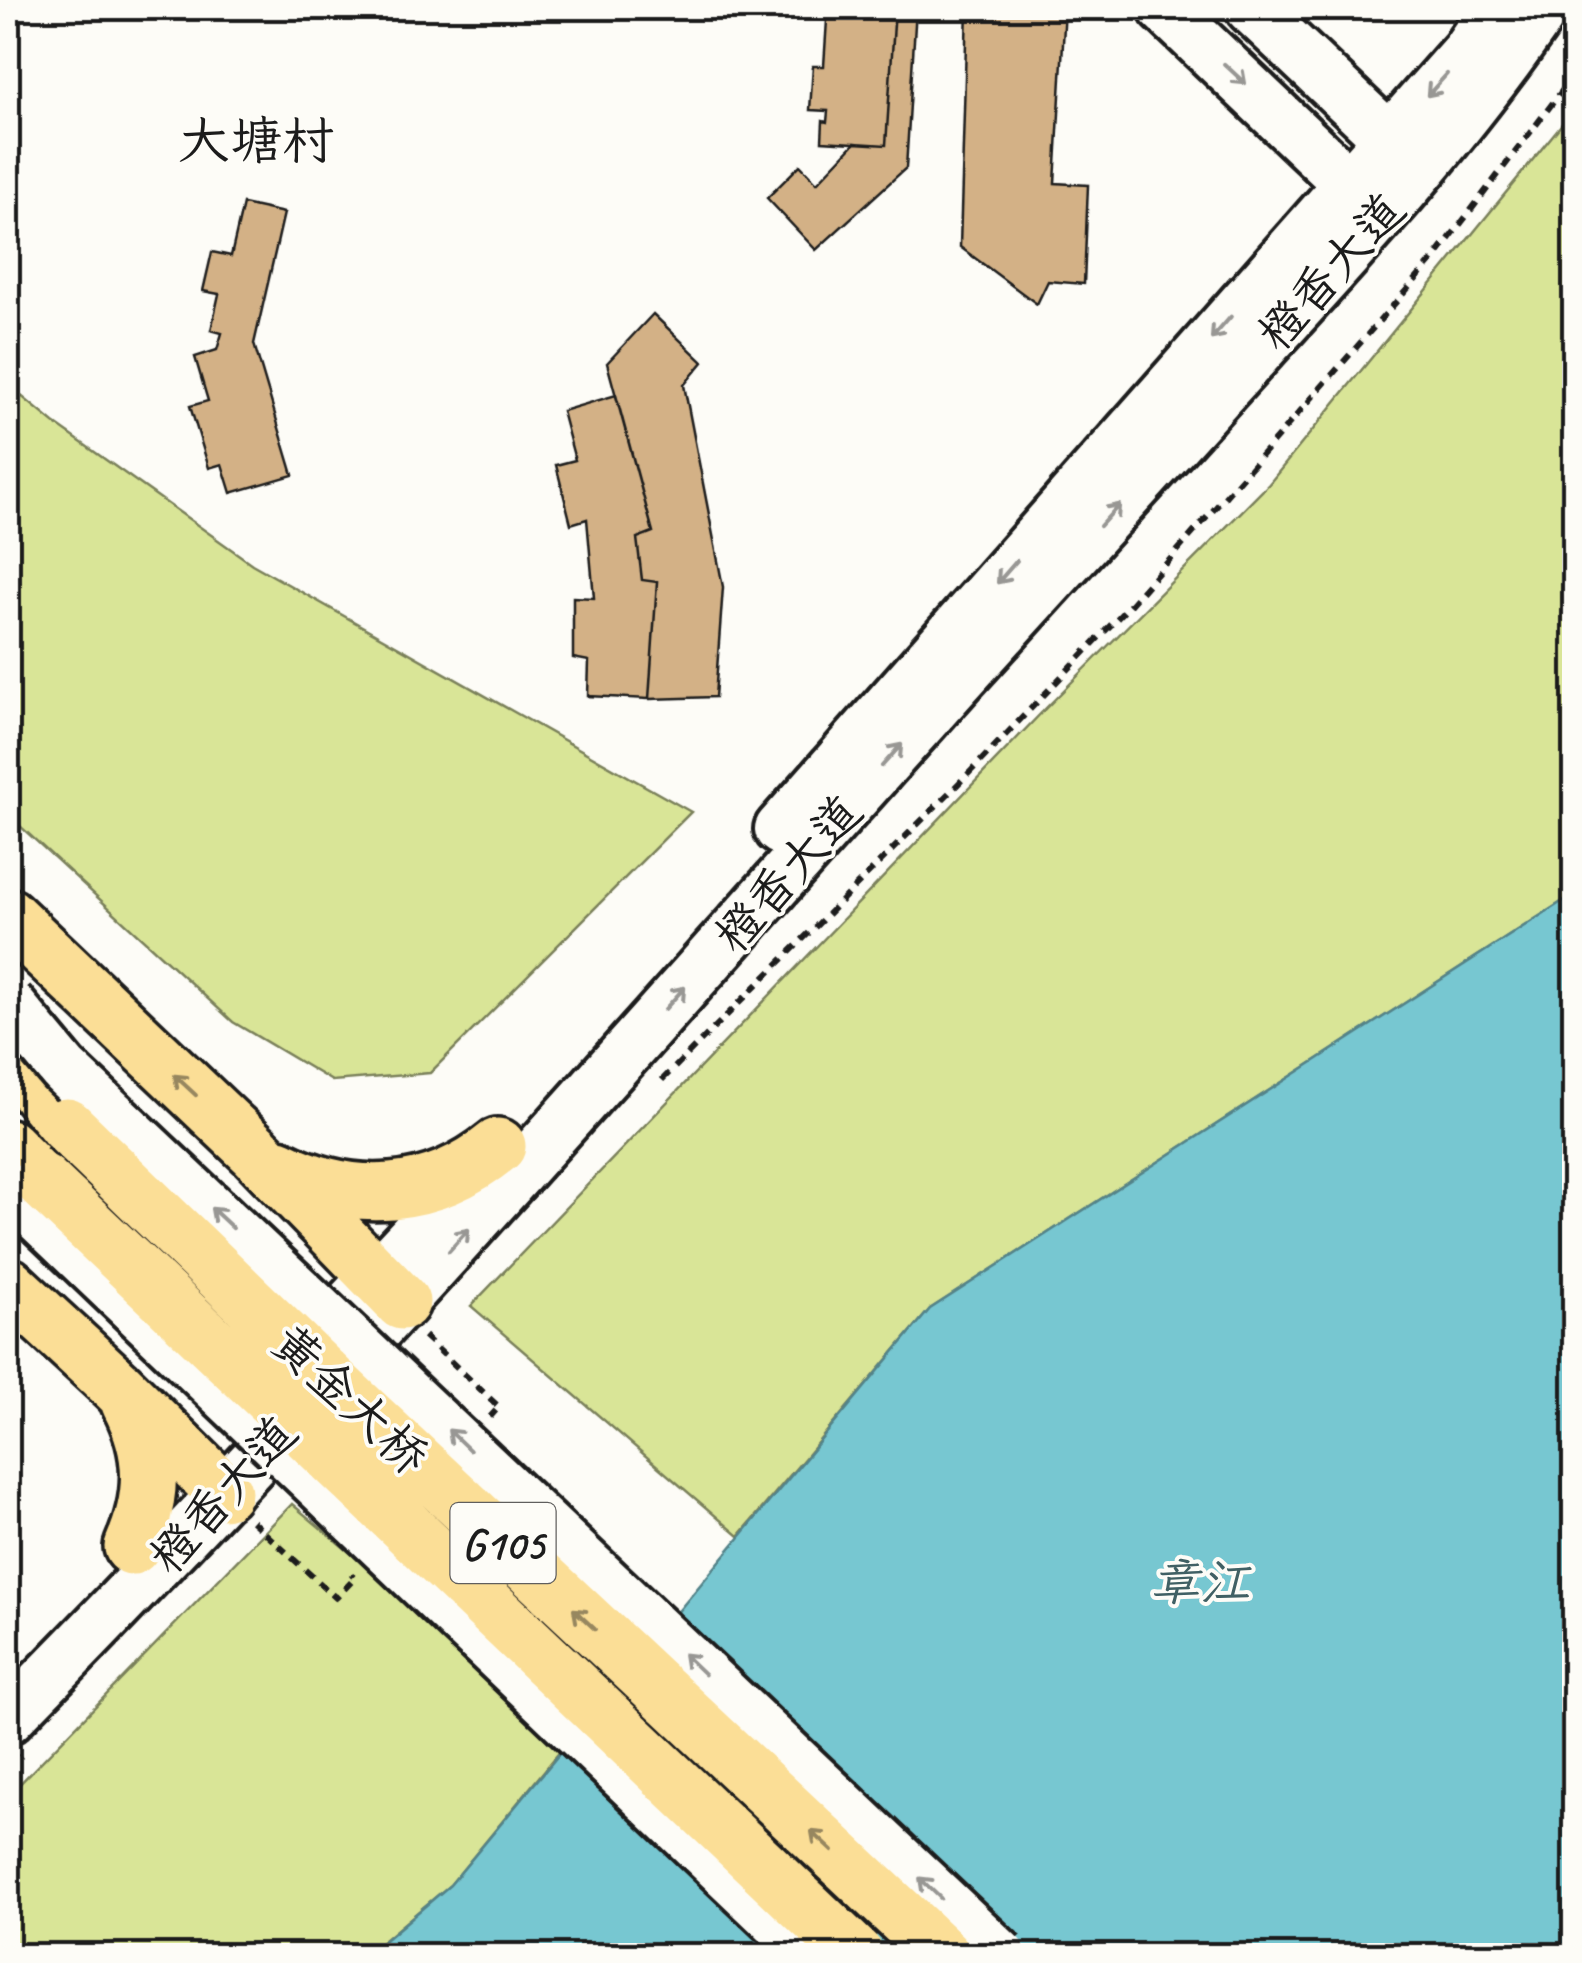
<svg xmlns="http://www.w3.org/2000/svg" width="1582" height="1963" font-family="Caveat,'LXGW WenKai TC',sans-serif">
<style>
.green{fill:#d9e597;stroke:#7a805a;stroke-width:2.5}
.water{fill:#77c7d1;stroke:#538389;stroke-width:2.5}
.building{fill:#d3b186;stroke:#1c1c1c;stroke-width:2.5}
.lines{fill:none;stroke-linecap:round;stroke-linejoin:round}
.secondary-casing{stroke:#1c1c1c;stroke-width:58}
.highway-casing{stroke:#1c1c1c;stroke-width:62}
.path{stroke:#1c1c1c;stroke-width:6;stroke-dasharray:10 8;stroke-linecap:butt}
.secondary{stroke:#fdfcf7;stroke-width:50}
.highway{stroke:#fbde96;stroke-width:55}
.secondary-bridge-casing{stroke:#1c1c1c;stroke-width:58;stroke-linecap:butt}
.highway-bridge-casing{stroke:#1c1c1c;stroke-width:62;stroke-linecap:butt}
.secondary-bridge{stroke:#fdfcf7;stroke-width:50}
.highway-bridge{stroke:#fbde96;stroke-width:55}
.oneway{stroke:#989794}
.oneway2{stroke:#97875f}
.labels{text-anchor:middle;stroke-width:8;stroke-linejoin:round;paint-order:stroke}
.shield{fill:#fdfcf7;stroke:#605f5e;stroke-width:2.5}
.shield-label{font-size:45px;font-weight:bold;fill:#1c1c1c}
.street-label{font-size:48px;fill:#1c1c1c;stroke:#fdfcf7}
.water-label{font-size:50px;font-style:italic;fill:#406064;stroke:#fdfcf7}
.quarter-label{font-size:52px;fill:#1c1c1c;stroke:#fdfcf7}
</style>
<rect width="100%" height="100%" fill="#fdfcf7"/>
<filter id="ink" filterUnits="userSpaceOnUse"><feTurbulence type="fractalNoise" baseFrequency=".01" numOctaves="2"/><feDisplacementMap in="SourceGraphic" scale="20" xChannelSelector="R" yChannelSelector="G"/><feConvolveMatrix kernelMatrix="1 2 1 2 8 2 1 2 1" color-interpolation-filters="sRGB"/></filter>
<g filter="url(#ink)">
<path class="green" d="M 1574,109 L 1574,894 L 930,1309 L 739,1536 L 471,1306 L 1046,708 L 1268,485 Z
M 8,385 L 54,423 L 252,564 L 691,812 L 430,1073 L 332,1081 L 233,1022 L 8,815 Z
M 292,1504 L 571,1738 L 450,1885 L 366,1955 L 8,1956 L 8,1796 Z"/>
<path class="water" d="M 1574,894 L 1574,1955 L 366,1956 L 450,1885 L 930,1309 Z"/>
<path class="building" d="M 815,8 L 895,8 L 886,145 L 822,141 L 823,121 L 827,122 L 828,111 L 810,110 L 813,66 L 824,66 L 827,20 L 814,19 Z
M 895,8 L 916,8 L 906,168 L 816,250 L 767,198 L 800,165 L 817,183 L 855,143 L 886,145 Z
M 967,8 L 1065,8 L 1055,183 L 1088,185 L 1084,284 L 1048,281 L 1037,304 L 960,247 Z
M 243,204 L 284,213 L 254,344 L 293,475 L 231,493 L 222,464 L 209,468 L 190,406 L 208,401 L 195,357 L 217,350 L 222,333 L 211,330 L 219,294 L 203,291 L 212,252 L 231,256 Z
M 653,314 L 703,362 L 684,385 L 723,587 L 715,697 L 649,699 L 657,582 L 642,580 L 637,538 L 653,532 L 607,363 Z
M 616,395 L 653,532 L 637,538 L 642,580 L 657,582 L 649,699 L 588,696 L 589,661 L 573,658 L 573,597 L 594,598 L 587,519 L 571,524 L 556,465 L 575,460 L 562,411 Z"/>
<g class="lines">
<defs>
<path id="secondary" d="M 1164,8 L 1370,204
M 1251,8 L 1413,161
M 780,829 L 1467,51 L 1496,8
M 303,1354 L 484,1161
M 8,1718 C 338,1384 646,1028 960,679 C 1061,567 1163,456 1264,345 C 1363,237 1462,129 1544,8"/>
<path id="highway" d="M 8,916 L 255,1151 L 402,1302
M 8,1055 L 67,1126
M 8,1147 L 42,1181
M 278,1167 C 353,1205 432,1200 498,1146
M 8,1285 L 116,1385 L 224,1492
M 129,1403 C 155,1453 154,1497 132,1547"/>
</defs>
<use href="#secondary" class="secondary-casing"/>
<use href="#highway" class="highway-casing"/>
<path class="path" d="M 662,1080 L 971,771 L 1129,606 L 1433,260 L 1574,75
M 424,1336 L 499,1407 L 490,1417
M 252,1521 L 336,1598 L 355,1578 L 351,1574
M 8,1770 L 21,1756"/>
<use href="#secondary" class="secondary"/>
<use href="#highway" class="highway"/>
<defs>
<path id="secondary-bridge" d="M 8,1003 L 64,1070 L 1001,1956
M 8,1188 L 813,1956"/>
<path id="highway-bridge" d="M 67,1126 L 337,1387 L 944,1956
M 42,1181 L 857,1956"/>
</defs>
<use href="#secondary-bridge" class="secondary-bridge-casing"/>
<use href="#highway-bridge" class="highway-bridge-casing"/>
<use href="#secondary-bridge" class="secondary-bridge"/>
<use href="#highway-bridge" class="highway-bridge"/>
</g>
<defs><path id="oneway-shaft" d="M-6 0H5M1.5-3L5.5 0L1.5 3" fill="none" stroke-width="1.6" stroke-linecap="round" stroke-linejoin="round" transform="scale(2.5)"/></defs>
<g class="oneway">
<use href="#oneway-shaft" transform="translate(1235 74) rotate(43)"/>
<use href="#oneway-shaft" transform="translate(1437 85) rotate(132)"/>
<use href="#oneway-shaft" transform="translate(1221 328) rotate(131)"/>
<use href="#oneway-shaft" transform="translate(1110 515) rotate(-48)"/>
<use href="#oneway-shaft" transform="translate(1007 572) rotate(131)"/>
<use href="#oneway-shaft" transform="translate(892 755) rotate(-48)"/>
<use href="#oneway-shaft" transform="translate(675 998) rotate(-48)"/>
<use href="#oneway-shaft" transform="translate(222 1218) rotate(-137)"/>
<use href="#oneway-shaft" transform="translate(459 1240) rotate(-48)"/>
<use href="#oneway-shaft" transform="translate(459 1440) rotate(-136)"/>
<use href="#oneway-shaft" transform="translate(694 1664) rotate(-136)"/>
<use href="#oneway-shaft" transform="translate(930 1888) rotate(-136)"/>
</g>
<g class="oneway2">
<use href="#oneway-shaft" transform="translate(185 1085) rotate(-137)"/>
<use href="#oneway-shaft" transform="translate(584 1619) rotate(-137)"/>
<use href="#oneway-shaft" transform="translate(822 1841) rotate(-137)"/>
</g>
</g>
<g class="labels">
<rect class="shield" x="450.5" y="1503" width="105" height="80" rx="8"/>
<g class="shield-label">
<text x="503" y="1559">G105</text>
</g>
<g class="street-label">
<text transform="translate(1330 271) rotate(-48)" y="17">橙香大道</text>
<text transform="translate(787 873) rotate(-48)" y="17">橙香大道</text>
<text transform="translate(351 1399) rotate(43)" y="17">黄金大桥</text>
<text transform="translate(222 1494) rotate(-48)" y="17">橙香大道</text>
</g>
<g class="water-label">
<text x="1200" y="1599">章江</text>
</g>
<g class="quarter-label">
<text x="256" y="158">大塘村</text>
</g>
</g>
<rect width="1582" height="1963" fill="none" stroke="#fdfcf7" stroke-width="40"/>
<rect x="20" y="20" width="1542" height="1923" fill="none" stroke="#1c1c1c" stroke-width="4" filter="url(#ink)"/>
</svg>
